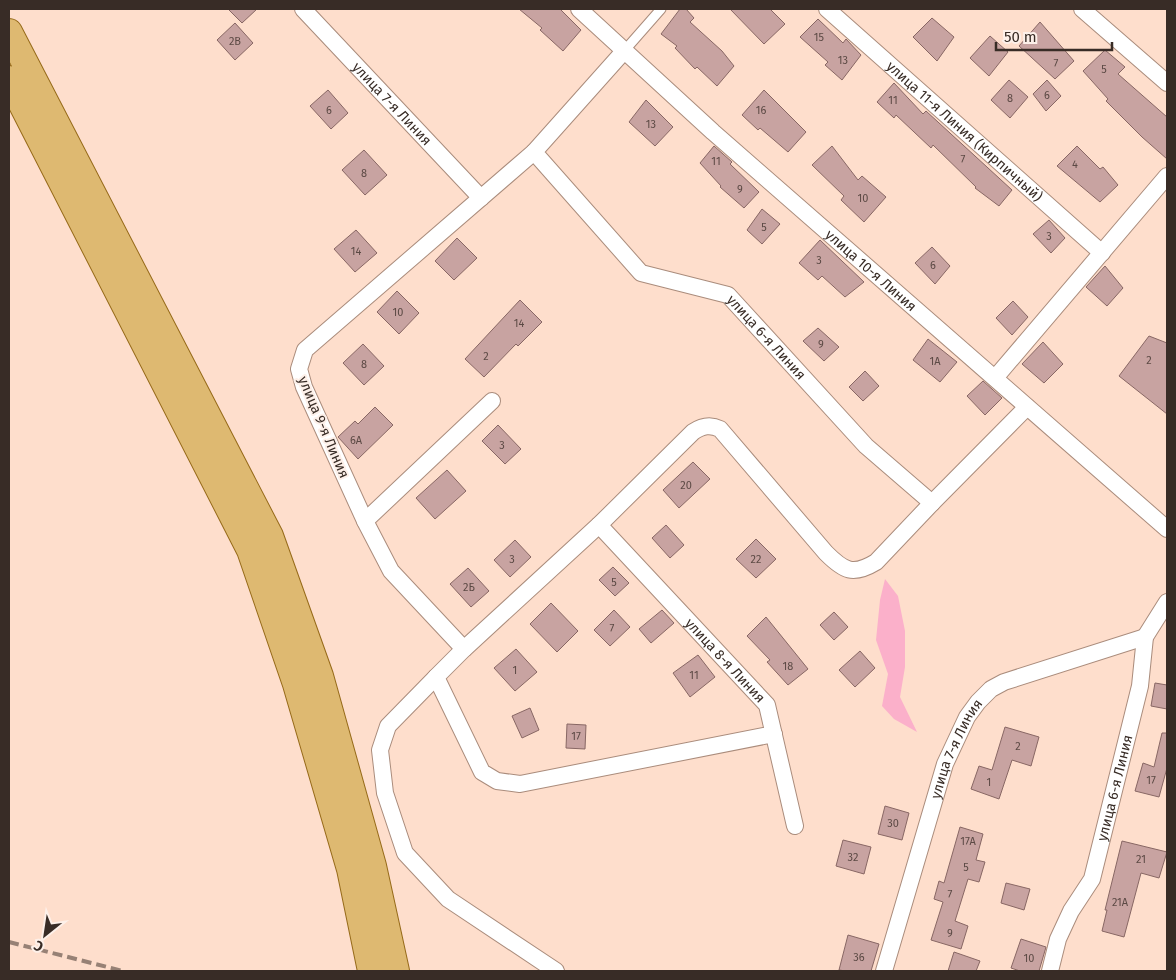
<svg xmlns="http://www.w3.org/2000/svg" width="1176" height="980" font-family="'Fira Sans',sans-serif">
<style>
.water{fill:#fbb0ca}
.building{fill:#c8a3a1;stroke:#886764}
.lines{fill:none;stroke-linecap:round;stroke-linejoin:round}
.lane-casing{stroke:#aa8c7c;stroke-width:11}
.street-casing{stroke:#aa8c7c;stroke-width:18}
.primary-casing{stroke:#966a19;stroke-width:28}
.lane{stroke:#fff;stroke-width:9}
.street{stroke:#fff;stroke-width:16}
.primary{stroke:#deb971;stroke-width:26}
.rail{stroke:#978175;stroke-width:4;stroke-dasharray:10 5;stroke-linecap:butt}
.labels{text-anchor:middle;stroke-width:4;stroke-linejoin:round;paint-order:stroke}
.number-label{font-size:11px;fill:#5c4a45}
.street-label{font-size:14px;fill:#382c26;stroke:#fdf0e9}
</style>
<rect width="100%" height="100%" fill="#fedecc"/>
<path class="water" d="M 885,579 L 898,596 L 905,631 L 905,667 L 900,697 L 917,732 L 894,719 L 882,706 L 888,674 L 876,640 L 880,600 Z"/>
<path class="building" d="M 228,9 L 257,9 L 242,23 Z
M 519,9 L 560,9 L 581,30 L 563,51 L 540,30 L 542,28 Z
M 680,9 L 686,9 L 694,18 L 690,22 L 722,51 L 734,66 L 717,86 L 697,67 L 695,69 L 675,48 L 677,46 L 661,34 Z
M 730,9 L 770,9 L 785,24 L 764,44 Z
M 932,18 L 954,37 L 937,61 L 913,37 Z
M 818,19 L 843,43 L 846,39 L 861,55 L 842,80 L 825,65 L 828,62 L 800,37 Z
M 1040,22 L 1074,61 L 1055,79 L 1019,46 Z
M 235,23 L 253,43 L 235,60 L 217,40 Z
M 990,36 L 1008,52 L 989,76 L 970,58 Z
M 1105,50 L 1125,67 L 1118,74 L 1167,117 L 1167,159 L 1142,137 L 1106,101 L 1108,99 L 1083,71 Z
M 1009,80 L 1028,97 L 1010,118 L 991,100 Z
M 1047,80 L 1061,96 L 1046,111 L 1033,94 Z
M 894,83 L 923,114 L 926,111 L 1012,190 L 999,206 L 975,188 L 976,187 L 933,145 L 931,148 L 896,115 L 894,118 L 877,102 Z
M 328,90 L 348,113 L 331,129 L 310,106 Z
M 764,90 L 806,132 L 788,152 L 760,128 L 758,130 L 742,115 Z
M 646,100 L 673,127 L 655,146 L 629,122 Z
M 714,146 L 732,162 L 730,164 L 759,192 L 744,208 L 720,187 L 721,186 L 700,163 Z
M 832,146 L 858,180 L 862,176 L 886,197 L 864,222 L 841,200 L 844,196 L 812,165 Z
M 1077,146 L 1100,169 L 1103,167 L 1118,185 L 1100,202 L 1057,166 Z
M 364,150 L 387,175 L 365,195 L 342,170 Z
M 762,209 L 780,224 L 762,244 L 747,230 Z
M 1049,220 L 1065,238 L 1051,253 L 1033,234 Z
M 356,230 L 377,253 L 355,272 L 334,249 Z
M 457,238 L 477,258 L 454,280 L 435,261 Z
M 820,240 L 864,282 L 845,297 L 822,276 L 818,280 L 799,263 Z
M 932,247 L 950,266 L 935,284 L 915,263 Z
M 1105,266 L 1123,288 L 1107,306 L 1086,287 Z
M 397,291 L 419,313 L 399,334 L 377,312 Z
M 520,300 L 542,322 L 518,346 L 516,344 L 484,377 L 465,359 Z
M 1013,301 L 1028,317 L 1012,335 L 996,318 Z
M 818,328 L 839,347 L 824,361 L 803,341 Z
M 1149,336 L 1167,343 L 1167,414 L 1119,376 Z
M 928,339 L 957,362 L 940,382 L 913,360 Z
M 1043,342 L 1063,364 L 1044,383 L 1022,364 Z
M 363,344 L 384,366 L 364,385 L 343,363 Z
M 865,371 L 879,386 L 863,401 L 849,387 Z
M 983,381 L 1002,398 L 985,415 L 967,396 Z
M 375,407 L 393,425 L 358,459 L 338,437 L 355,421 L 358,424 Z
M 498,425 L 521,449 L 505,464 L 482,441 Z
M 693,462 L 710,479 L 679,508 L 663,490 Z
M 447,470 L 466,491 L 435,519 L 416,498 Z
M 666,525 L 684,545 L 670,558 L 652,538 Z
M 756,539 L 776,559 L 756,578 L 736,559 Z
M 515,540 L 531,557 L 510,577 L 494,560 Z
M 613,567 L 629,583 L 615,596 L 599,580 Z
M 468,568 L 489,591 L 471,607 L 450,584 Z
M 551,603 L 578,631 L 557,652 L 530,624 Z
M 614,610 L 630,627 L 610,646 L 594,630 Z
M 662,610 L 674,623 L 651,643 L 639,629 Z
M 834,612 L 848,627 L 834,640 L 820,625 Z
M 766,617 L 808,669 L 788,685 L 767,662 L 770,660 L 747,636 Z
M 516,649 L 537,672 L 515,691 L 494,668 Z
M 860,651 L 875,668 L 855,687 L 839,670 Z
M 698,655 L 715,677 L 690,697 L 673,673 Z
M 1155,683 L 1167,685 L 1167,709 L 1151,706 Z
M 530,708 L 539,730 L 522,738 L 512,716 Z
M 567,724 L 586,725 L 585,749 L 566,748 Z
M 1005,727 L 1039,737 L 1031,766 L 1012,760 L 999,799 L 971,789 L 979,766 L 992,770 Z
M 1162,733 L 1167,733 L 1167,768 L 1159,797 L 1135,791 L 1143,763 L 1154,767 Z
M 885,806 L 909,813 L 902,840 L 878,834 Z
M 960,827 L 983,834 L 976,860 L 985,862 L 979,882 L 968,879 L 955,921 L 968,926 L 961,949 L 931,940 L 943,902 L 934,899 L 939,881 L 944,883 Z
M 843,840 L 871,847 L 864,874 L 836,866 Z
M 1122,841 L 1167,852 L 1159,878 L 1141,873 L 1124,937 L 1102,931 L 1107,910 L 1105,910 Z
M 1006,883 L 1030,889 L 1024,910 L 1001,903 Z
M 848,935 L 879,944 L 871,971 L 846,971 L 839,970 Z
M 1021,939 L 1046,947 L 1039,971 L 1020,971 L 1011,968 Z
M 954,952 L 980,961 L 976,971 L 948,971 Z"/>
<g class="lines">
<defs>
<path id="lane" d="M 625,50 L 661,9"/>
<g id="street">
<path id="s1" d="M 303,9 L 481,198"/>
<path id="s2" d="M 579,9 L 713,132 L 1167,529"/>
<path id="s3" d="M 827,9 L 1102,253"/>
<path d="M 1082,9 L 1167,83"/>
<path id="s4" d="M 625,50 L 534,152 L 641,273 L 728,295 L 866,446 L 932,503"/>
<path d="M 995,378 L 1167,176"/>
<path d="M 365,521 L 492,401"/>
<path id="s5" d="M 599,525 L 767,705 L 795,826"/>
<path d="M 464,649 L 391,571 L 365,521 L 304,387 L 299,369 L 305,350 L 534,152"/>
<path d="M 436,677 L 388,726 L 380,750 L 385,793 L 405,853 L 448,899 L 556,971"/>
<path d="M 774,734 L 520,784 L 497,781 L 482,772 L 436,677 L 464,649 L 599,525 L 693,432 C 702,426 710,424 720,429 L 826,553 C 844,571 853,576 876,562 L 932,503 L 1027,407"/>
<path id="s6" d="M 884,971 L 945,764 L 967,717 L 978,702 L 991,689 L 1004,682 L 1145,637"/>
<path id="s7" d="M 1050,971 L 1058,939 L 1071,911 L 1092,879 L 1140,686 L 1145,637 L 1167,602"/>
</g>
<path id="primary" d="M 9,32 L 270,536 L 320,676 L 373,866 L 396,971
M 9,79 L 250,550 L 296,684 L 350,869 L 371,971"/>
</defs>
<use href="#lane" class="lane-casing"/>
<use href="#street" class="street-casing"/>
<use href="#primary" class="primary-casing"/>
<use href="#lane" class="lane"/>
<use href="#street" class="street"/>
<use href="#primary" class="primary"/>
<path class="rail" d="M 9,942 L 123,971"/>
</g>
<g class="labels">
<g class="number-label">
<text x="819" y="41">15</text>
<text x="235" y="45">2В</text>
<text x="843" y="64">13</text>
<text x="1056" y="67">7</text>
<text x="1104" y="73">5</text>
<text x="1047" y="99">6</text>
<text x="1010" y="102">8</text>
<text x="893" y="104">11</text>
<text x="329" y="114">6</text>
<text x="761" y="114">16</text>
<text x="651" y="128">13</text>
<text x="963" y="163">7</text>
<text x="716" y="165">11</text>
<text x="1075" y="168">4</text>
<text x="364" y="177">8</text>
<text x="740" y="193">9</text>
<text x="863" y="202">10</text>
<text x="764" y="231">5</text>
<text x="1049" y="240">3</text>
<text x="356" y="255">14</text>
<text x="819" y="264">3</text>
<text x="933" y="269">6</text>
<text x="398" y="316">10</text>
<text x="519" y="327">14</text>
<text x="821" y="348">9</text>
<text x="486" y="360">2</text>
<text x="1149" y="364">2</text>
<text x="935" y="365">1А</text>
<text x="364" y="368">8</text>
<text x="356" y="444">6А</text>
<text x="502" y="449">3</text>
<text x="686" y="489">20</text>
<text x="512" y="563">3</text>
<text x="756" y="563">22</text>
<text x="614" y="586">5</text>
<text x="469" y="591">2Б</text>
<text x="612" y="632">7</text>
<text x="788" y="670">18</text>
<text x="515" y="674">1</text>
<text x="694" y="679">11</text>
<text x="576" y="740">17</text>
<text x="1018" y="750">2</text>
<text x="1151" y="784">17</text>
<text x="989" y="786">1</text>
<text x="893" y="827">30</text>
<text x="968" y="845">17А</text>
<text x="853" y="861">32</text>
<text x="1141" y="863">21</text>
<text x="966" y="871">5</text>
<text x="950" y="898">7</text>
<text x="1120" y="906">21А</text>
<text x="950" y="937">9</text>
<text x="859" y="961">36</text>
<text x="1029" y="962">10</text>
</g>
<g class="street-label">
<text dy="5" stroke="none"><textPath href="#s1" startOffset="130">улица 7-я Линия</textPath></text>
<text dy="5" stroke="none"><textPath href="#s3" startOffset="184">улица 11-я Линия (Кирпичный)</textPath></text>
<text dy="5" stroke="none"><textPath href="#s2" startOffset="392">улица 10-я Линия</textPath></text>
<text dy="5" stroke="none"><textPath href="#s4" startOffset="445">улица 6-я Линия</textPath></text>
<text transform="translate(324 427) rotate(67)" y="5">улица 9-я Линия</text>
<text dy="5" stroke="none"><textPath href="#s5" startOffset="185">улица 8-я Линия</textPath></text>
<text dy="5" stroke="none"><textPath href="#s6" startOffset="234">улица 7-я Линия</textPath></text>
<text dy="5" stroke="none"><textPath href="#s7" startOffset="196">улица 6-я Линия</textPath></text>
</g>
</g>
<rect width="1176" height="980" fill="none" stroke="#382c26" stroke-width="20"/>
<g transform="translate(45 935) rotate(210)" stroke="#fdf0e9" stroke-width="4" paint-order="stroke">
<path d="M0-4L9 19L0 12L-9 19Z" fill="#382c26"/>
<text y="-8" font-size="14" font-weight="bold" text-anchor="middle" fill="#382c26">С</text>
</g>
<path d="M996 42v8h116v-8" fill="none" stroke="#382c26" stroke-width="2.5"/>
<text x="1004" y="42" font-size="15" fill="#382c26" stroke="#fdf0e9" stroke-width="4" paint-order="stroke">50 m</text>
</svg>
